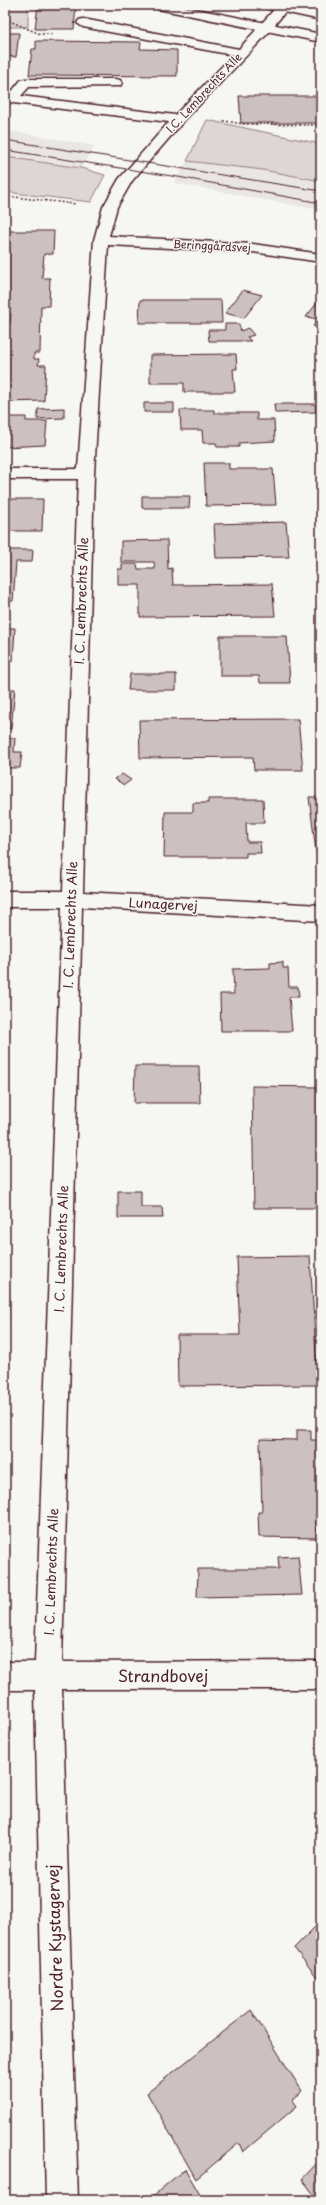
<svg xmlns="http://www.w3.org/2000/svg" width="326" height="2205" font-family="'Playpen Sans',sans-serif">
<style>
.built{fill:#e9e6e3}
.green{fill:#ddd6d5;stroke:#947a80}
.building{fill:#ccc1c0;stroke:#4a1f2b}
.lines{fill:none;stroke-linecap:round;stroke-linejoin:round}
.minor-casing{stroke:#4a1f2b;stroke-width:3}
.major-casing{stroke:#4a1f2b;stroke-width:3}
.path{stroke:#4a1f2b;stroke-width:1.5;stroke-dasharray:2 2;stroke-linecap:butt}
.minor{fill:#f6f6f2;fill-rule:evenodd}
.major{fill:#f6f6f2;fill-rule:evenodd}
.tram{stroke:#4a1f2b;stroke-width:1}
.labels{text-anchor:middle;stroke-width:3;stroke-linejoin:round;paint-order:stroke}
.far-street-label{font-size:11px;fill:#4a1f2b;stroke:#f6f6f2}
.street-label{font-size:13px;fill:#4a1f2b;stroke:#f6f6f2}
.near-street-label{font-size:16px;fill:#4a1f2b;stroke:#f6f6f2}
</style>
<rect width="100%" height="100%" fill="#f6f6f2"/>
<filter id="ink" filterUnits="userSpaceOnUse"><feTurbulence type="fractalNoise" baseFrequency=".025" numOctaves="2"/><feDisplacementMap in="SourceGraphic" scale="8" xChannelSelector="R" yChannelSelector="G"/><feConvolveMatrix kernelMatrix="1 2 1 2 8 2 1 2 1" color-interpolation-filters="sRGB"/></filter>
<g filter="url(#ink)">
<path class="built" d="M 5,131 L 22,133 L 95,146 L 81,168 L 5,157 Z
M 187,161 L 263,170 L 321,181 L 321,210 L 174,183 Z"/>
<path class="green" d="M 5,5 L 28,5 L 28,27 L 5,27 Z
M 207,120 L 321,144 L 321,181 L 263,170 L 187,161 Z
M 5,157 L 81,168 L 105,175 L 91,202 L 5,192 Z"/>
<path class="building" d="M 38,5 L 76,5 L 74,29 L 35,29 Z
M 5,33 L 19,33 L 16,57 L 5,56 Z
M 36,41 L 141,42 L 140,49 L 177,50 L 177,76 L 29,75 L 32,49 L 36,49 Z
M 239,96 L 321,96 L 321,123 L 241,123 Z
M 5,231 L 54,231 L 53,254 L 44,254 L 42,278 L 50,278 L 49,306 L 41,306 L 40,353 L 34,353 L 34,359 L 39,359 L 38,365 L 46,365 L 44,401 L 5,402 L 5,323 L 10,323 L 11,314 L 5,314 Z
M 243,290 L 262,295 L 244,318 L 225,313 Z
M 321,292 L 321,328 L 313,326 L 318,319 L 306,317 L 321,298 L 317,297 Z
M 140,300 L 221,300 L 222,323 L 139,323 Z
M 225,324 L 239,324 L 241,331 L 248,328 L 254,335 L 247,337 L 251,341 L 209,341 L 208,330 L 225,330 Z
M 236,354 L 237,369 L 233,369 L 235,392 L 184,392 L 184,383 L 150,383 L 150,355 Z
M 144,403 L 174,403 L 174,412 L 144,412 Z
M 274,404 L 315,404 L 316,412 L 275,413 Z
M 64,408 L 64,418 L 37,419 L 38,409 Z
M 180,410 L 214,410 L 214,413 L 257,413 L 257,420 L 274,420 L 275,441 L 239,443 L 239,447 L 217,447 L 216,443 L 203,443 L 202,430 L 181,430 Z
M 5,417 L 26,417 L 26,421 L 47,421 L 45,445 L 5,447 Z
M 204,463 L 229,463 L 229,469 L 273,469 L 276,505 L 206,506 Z
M 142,496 L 190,496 L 189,508 L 142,508 Z
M 5,499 L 43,499 L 42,531 L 7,531 L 7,535 L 5,535 Z
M 286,522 L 289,557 L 216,558 L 214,524 Z
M 167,540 L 168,569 L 172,568 L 173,585 L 272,584 L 275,616 L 140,617 L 140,585 L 118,585 L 118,569 L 122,569 L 122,564 L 137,564 L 138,569 L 155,569 L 154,562 L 121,562 L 121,541 Z
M 5,550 L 33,550 L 32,562 L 16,562 L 13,601 L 5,601 Z
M 5,628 L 15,628 L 13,661 L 6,660 L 5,667 Z
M 220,636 L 287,636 L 290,683 L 260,683 L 259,676 L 220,676 Z
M 130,674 L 176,674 L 176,690 L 128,690 Z
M 5,689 L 15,689 L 11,729 L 5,729 Z
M 298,719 L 303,770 L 254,770 L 253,757 L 140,758 L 139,720 Z
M 5,738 L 15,738 L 14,752 L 22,752 L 20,768 L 5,768 Z
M 122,774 L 131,780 L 124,785 L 115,779 Z
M 309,797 L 321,797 L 321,867 L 318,867 Z
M 208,799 L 263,799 L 264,823 L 246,823 L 247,842 L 260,842 L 261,853 L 246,853 L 246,857 L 164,857 L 165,812 L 193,812 L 193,803 L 208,803 Z
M 283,962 L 283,968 L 288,968 L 289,987 L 298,987 L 299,997 L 289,997 L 292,1031 L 221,1031 L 220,994 L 234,994 L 233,969 L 270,968 L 270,963 Z
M 135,1066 L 199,1066 L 200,1103 L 134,1103 Z
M 252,1086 L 318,1087 L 321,1138 L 321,1208 L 254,1208 Z
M 118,1191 L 141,1191 L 141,1207 L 162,1207 L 163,1218 L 118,1218 Z
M 310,1256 L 318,1385 L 178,1386 L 177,1335 L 240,1335 L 237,1257 Z
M 5,1297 L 9,1297 L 5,1369 Z
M 297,1430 L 311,1430 L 311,1440 L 321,1440 L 321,1514 L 316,1514 L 317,1538 L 259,1537 L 258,1512 L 262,1512 L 260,1439 L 297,1440 Z
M 298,1556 L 302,1595 L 197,1597 L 198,1569 L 279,1569 L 278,1557 Z
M 321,1921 L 321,1982 L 294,1948 Z
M 251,2010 L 302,2091 L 292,2099 L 297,2106 L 243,2152 L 239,2143 L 196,2179 L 147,2093 Z
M 321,2159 L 321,2200 L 318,2200 L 302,2179 Z
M 185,2169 L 203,2200 L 148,2200 Z"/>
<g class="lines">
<defs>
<path id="minor" d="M 278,5 L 284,5 L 288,8 L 270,31 L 183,122 L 132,181 L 117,207 L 109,236 L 253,244 L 321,254 L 321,262 L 253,252 L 108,245 L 94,474 L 83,892 L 321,905 L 321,921 L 82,907 L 62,1662 L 321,1661 L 321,1689 L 62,1689 L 78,2200 L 46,2200 L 35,1690 L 5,1690 L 5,1662 L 35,1662 L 62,907 L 5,907 L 5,891 L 63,891 L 78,479 L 5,479 L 5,469 L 78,469 L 94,240 L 103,207 L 119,179 L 169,122 L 5,102 L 5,94 L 9,95 L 21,80 L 25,79 L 116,79 L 120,80 L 122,83 L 120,86 L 29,87 L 21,96 L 175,115 L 233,55 L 83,27 L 77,23 L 79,20 L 83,19 L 239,49 Z"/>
<path id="major" d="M 152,5 L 176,5 L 321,34 L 321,42 L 158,9 Z
M 263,5 L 286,5 L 321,12 L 321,20 L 265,8 Z"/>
</defs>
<use href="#minor" class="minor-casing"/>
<use href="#major" class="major-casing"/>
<path class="path" d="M 5,19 L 40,34 L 54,34
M 223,121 L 245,124 L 321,125
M 5,196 L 76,204"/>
<use href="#minor" class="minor"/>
<use href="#major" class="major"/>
<path class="tram" d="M 5,140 L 321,191
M 5,150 L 178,177 L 321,203"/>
</g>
</g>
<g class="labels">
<g class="far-street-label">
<text transform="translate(204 93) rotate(-47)" y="4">I.C. Lembrechts Alle</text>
<text transform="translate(212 246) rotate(3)" y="4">Beringgårdsvej</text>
</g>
<g class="street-label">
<text transform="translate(81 601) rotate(-88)" y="5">I. C. Lembrechts Alle</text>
<text transform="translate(163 904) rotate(3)" y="5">Lunagervej</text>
<text transform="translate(70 925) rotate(-88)" y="5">I. C. Lembrechts Alle</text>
<text transform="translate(61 1249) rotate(-88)" y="5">I. C. Lembrechts Alle</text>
<text transform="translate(51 1572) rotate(-88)" y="5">I. C. Lembrechts Alle</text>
</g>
<g class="near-street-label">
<text x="163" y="1682">Strandbovej</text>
<text transform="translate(55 1938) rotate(-92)" y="6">Nordre Kystagervej</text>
</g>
</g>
<rect width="326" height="2205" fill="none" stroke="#f6f6f2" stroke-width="20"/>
<rect x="10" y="10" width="306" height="2185" fill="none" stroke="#4a1f2b" stroke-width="1.5" filter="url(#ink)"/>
</svg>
